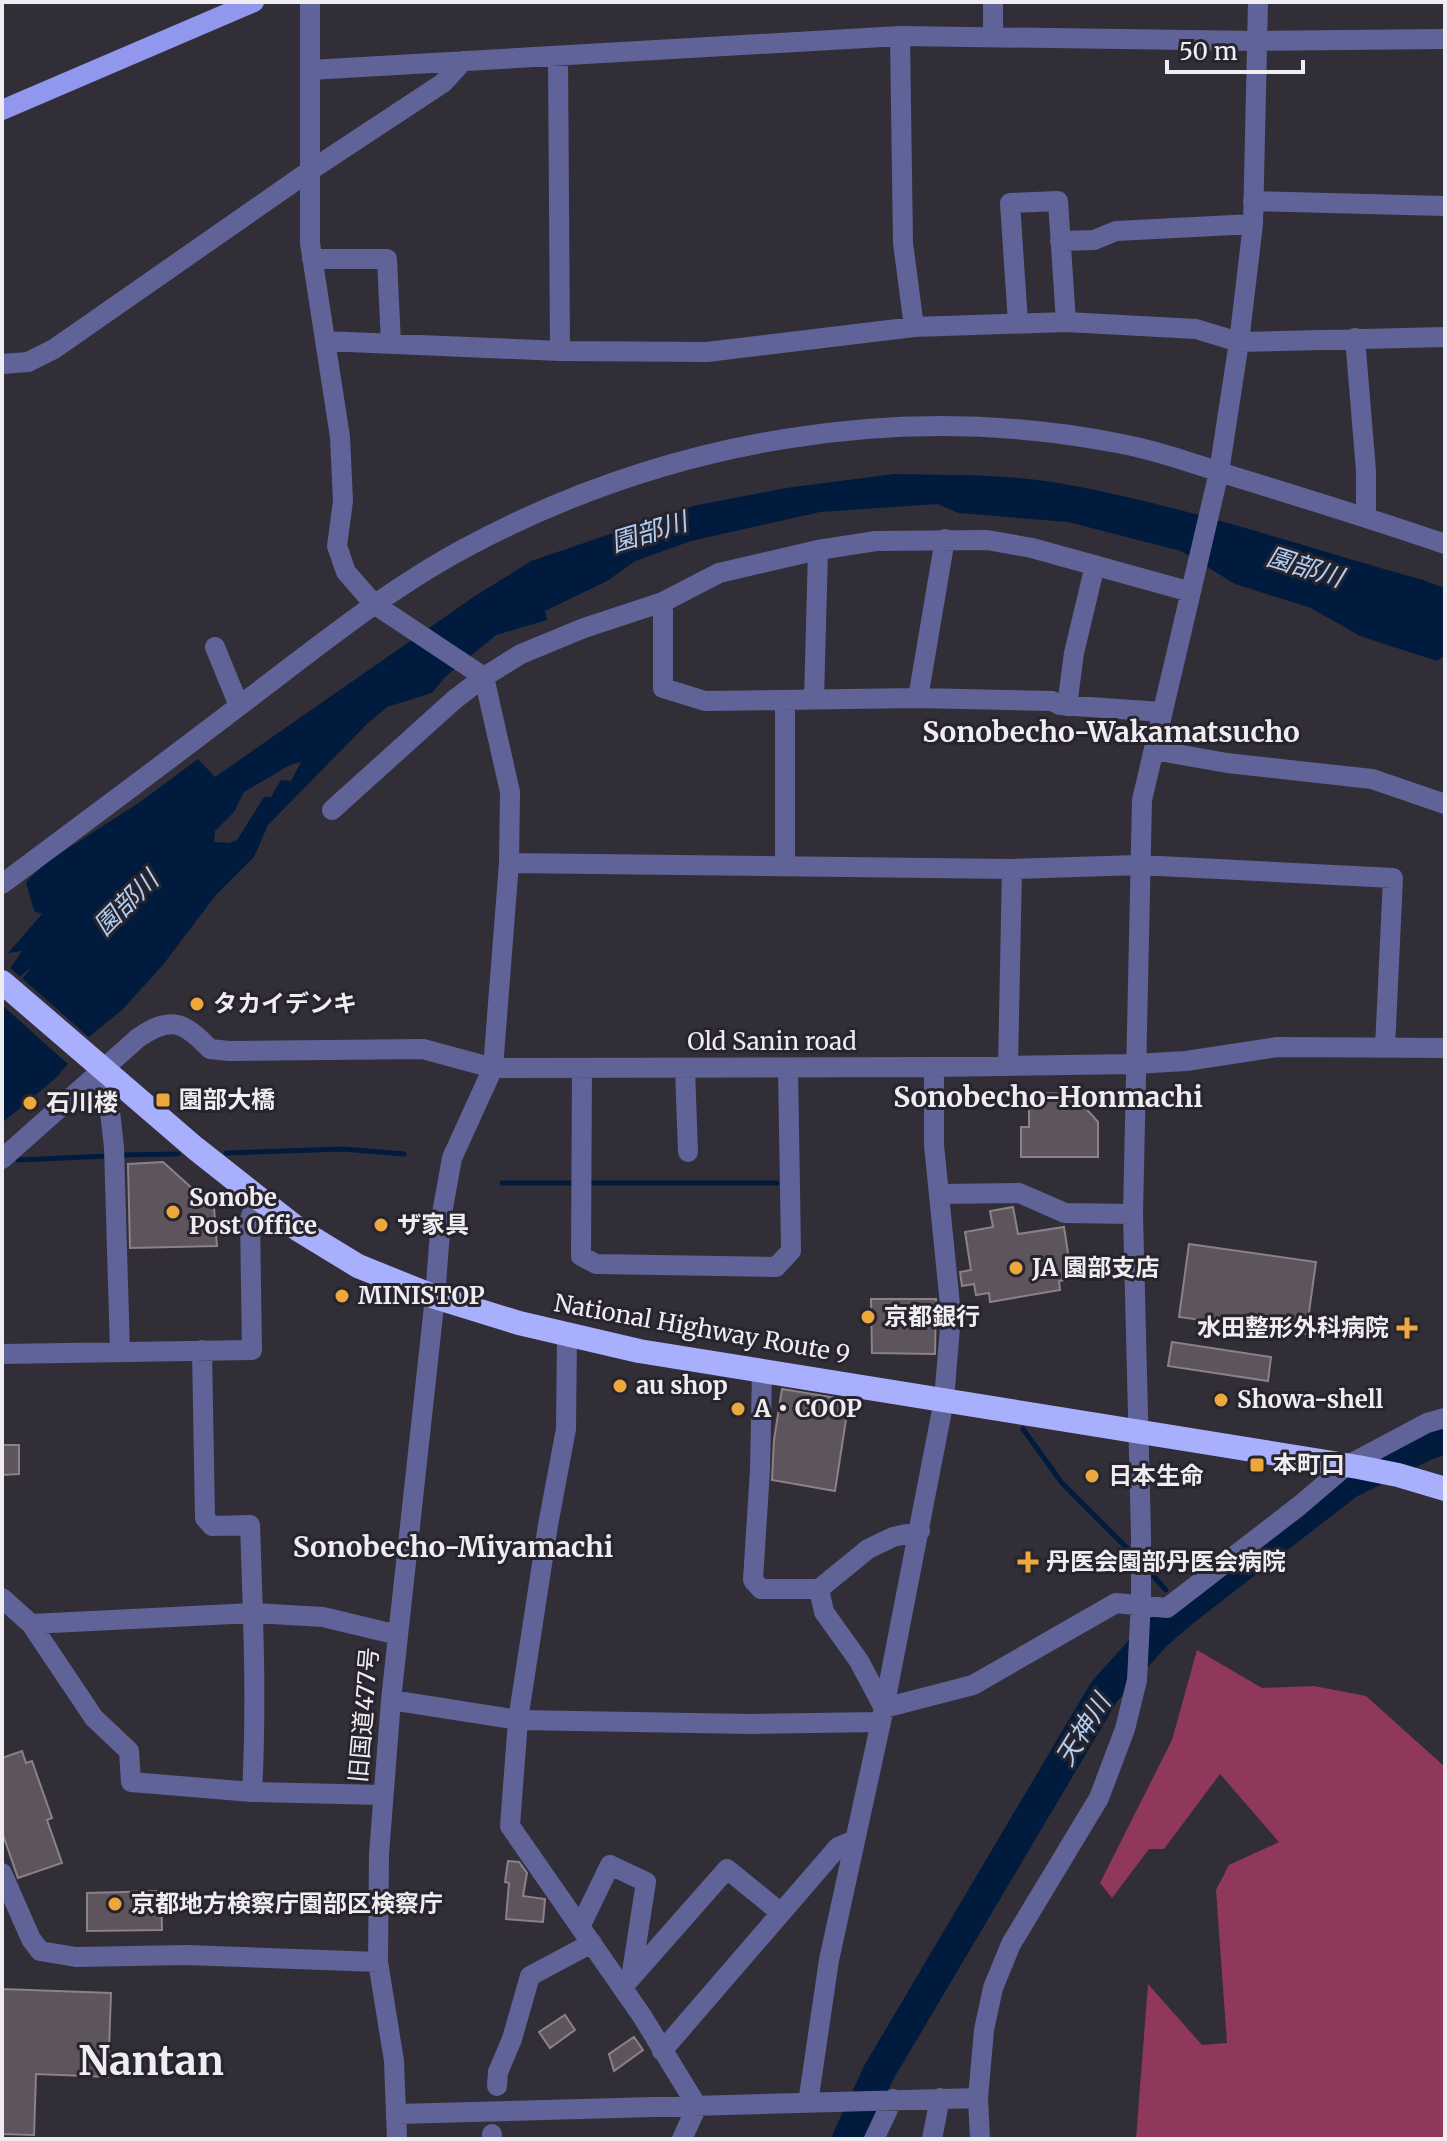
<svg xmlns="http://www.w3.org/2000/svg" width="1447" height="2141" font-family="Merriweather,'Noto Sans JP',serif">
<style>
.forest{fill:#8f385c}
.water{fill:#001b3d;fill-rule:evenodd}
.pier{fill:#322e37}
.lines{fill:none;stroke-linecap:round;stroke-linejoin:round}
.stream{stroke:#001b3d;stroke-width:5}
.river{stroke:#001b3d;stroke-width:32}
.building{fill:#5d545c;stroke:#8b8189;stroke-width:2}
.minor{stroke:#5f6398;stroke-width:20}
.major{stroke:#9197ed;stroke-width:20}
.highway{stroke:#a8affc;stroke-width:24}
.poi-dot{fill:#eda83c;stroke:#28242d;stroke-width:3}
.labels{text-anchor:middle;stroke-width:6;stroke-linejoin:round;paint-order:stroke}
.poi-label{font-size:24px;font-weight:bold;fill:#efecf2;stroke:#28242d;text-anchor:start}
.street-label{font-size:24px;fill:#efecf2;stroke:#28242d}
.water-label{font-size:26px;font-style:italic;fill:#b1cff4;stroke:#28242d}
.quarter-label{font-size:28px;font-weight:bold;fill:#efecf2;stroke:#28242d}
.town-label{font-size:40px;font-weight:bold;fill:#efecf2;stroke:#28242d}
</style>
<rect width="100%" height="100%" fill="#322e37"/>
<path class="forest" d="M 1197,1650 L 1262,1688 L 1314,1686 L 1366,1696 L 1445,1767 L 1445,2139 L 1136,2139 L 1148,1984 L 1202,2045 L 1227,2043 L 1216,1890 L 1229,1865 L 1279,1842 L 1220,1774 L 1164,1849 L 1149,1849 L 1112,1898 L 1100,1883 L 1172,1740 Z"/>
<path class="water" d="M 894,474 C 950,475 1008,474 1064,484 C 1186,506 1304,547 1423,580 L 1445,588 L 1445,655 L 1437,661 L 1360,636 L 1311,608 L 1235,584 L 1181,551 L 1068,522 L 959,513 L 937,504 L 820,512 L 691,541 L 635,561 L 607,581 L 545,611 L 547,620 L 496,635 L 445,677 L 432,693 L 387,707 L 367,724 L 268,825 L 254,857 L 216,895 L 162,966 L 121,1011 L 91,1035 L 57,1077 L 2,1123 L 2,1003 L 32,967 L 2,991 L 2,980 L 22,951 L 8,953 L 42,914 L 34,911 L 26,882 L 47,862 L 140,802 L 198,759 L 215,777 L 475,596 L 531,561 L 693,506 L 786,488 ZM 301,762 L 291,781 L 281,780 L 271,797 L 264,797 L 237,840 L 229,843 L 214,842 L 215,831 L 234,812 L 244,792 L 290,765 Z"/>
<path class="pier" d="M 7,965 L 92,1040 L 69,1065 L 2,1005 L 2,973 Z"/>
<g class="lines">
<path class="stream" d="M 226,1153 L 343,1149 L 404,1154
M 119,1155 L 178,1154
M 18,1160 L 109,1156
M 502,1183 L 577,1183
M 587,1183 L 777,1183
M 1023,1429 L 1062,1483 L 1136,1557
M 1148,1570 L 1166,1590
M 1183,1609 L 1184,1610"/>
<path class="river" d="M 848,2139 L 879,2072 L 1104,1692 L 1154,1636 L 1184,1610 L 1348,1483 L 1427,1444 L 1445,1438"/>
</g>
<path class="building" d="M 1029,1093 L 1073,1094 L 1098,1122 L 1098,1157 L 1021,1157 L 1021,1127 L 1029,1127 Z
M 163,1162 L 214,1208 L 217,1246 L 130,1248 L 128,1164 Z
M 1013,1207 L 1018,1234 L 1064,1227 L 1072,1279 L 1059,1281 L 1060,1290 L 990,1302 L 989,1293 L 976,1295 L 974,1284 L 962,1286 L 960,1272 L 971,1270 L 965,1232 L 993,1227 L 990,1211 Z
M 1189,1244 L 1316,1262 L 1306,1334 L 1179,1317 Z
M 871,1299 L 936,1299 L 935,1354 L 872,1353 Z
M 1172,1342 L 1271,1357 L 1268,1381 L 1168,1366 Z
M 782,1389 L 849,1400 L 835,1491 L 772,1480 L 774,1440 Z
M 2,1445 L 19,1445 L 19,1474 L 2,1475 Z
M 22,1751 L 26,1763 L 32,1761 L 52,1818 L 47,1820 L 62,1863 L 18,1878 L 2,1832 L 2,1758 Z
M 508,1861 L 519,1862 L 527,1873 L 523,1896 L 545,1899 L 543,1922 L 506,1919 L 509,1883 L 505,1882 Z
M 161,1891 L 162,1930 L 87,1931 L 87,1893 Z
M 2,1989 L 111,1993 L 108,2077 L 36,2074 L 34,2135 L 2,2134 Z
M 565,2015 L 575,2030 L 550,2048 L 539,2032 Z
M 634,2037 L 643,2050 L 614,2071 L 609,2054 Z"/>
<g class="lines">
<path class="minor" d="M 310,2 L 310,243 L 340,437 L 343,501 L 337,546 L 346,572 L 374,604 L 484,677 L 510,792 L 509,863 L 493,1068 L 452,1158 L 441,1219 L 435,1297 L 391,1700 L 379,1854 L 378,1962 L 394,2061 L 397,2139
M 993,2 L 993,37
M 900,36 L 903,243 L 914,327
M 558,56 L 560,351
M 310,70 L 900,36 L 1258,41 L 1445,39
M 1253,201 L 1445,206
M 1060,241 L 1094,240 L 1116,231 L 1253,224
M 312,259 L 387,259 L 391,344
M 1018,323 L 1010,203 L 1058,201 L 1066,322
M 1355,338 L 1366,471 L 1366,516
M 325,341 L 560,351 L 707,352 L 914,327 L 1066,322 L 1196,329 L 1239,342 L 1445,337
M 2,364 L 28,362 L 54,349 L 308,172 L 443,83 L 463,61
M 663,602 L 663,688 L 705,701 L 918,698 L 1052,701 L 1060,705 L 1162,712
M 215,647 L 239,706
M 918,698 L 945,539
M 814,700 L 818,550
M 1067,706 L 1074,653 L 1095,565
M 1154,750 L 1227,763 L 1372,779 L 1445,804
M 332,810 L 454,700 L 484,677 L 521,654 L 584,628 L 663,602 L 719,573 L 818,550 L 876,541 L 987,540 L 1032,548 L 1191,592
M 509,863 L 1012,869 L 1139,865 L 1393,878 L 1385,1048
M 785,866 L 785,700
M 2,884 C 85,822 169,760 251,697 C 321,644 390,588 467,547 C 665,441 896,400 1117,443 C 1156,450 1194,464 1232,476 C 1304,498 1375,520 1445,544
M 1008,1066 L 1012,869
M 105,1068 L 114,1147 L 120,1352
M 582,1068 L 581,1256 L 596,1264 L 776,1267 L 791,1251 L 788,1068
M 685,1069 L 688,1152
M 2,1159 L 138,1038 C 171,1015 184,1022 210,1049 L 229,1051 L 423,1049 L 493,1068 L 934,1067 L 1135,1064 L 1186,1061 L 1277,1047 L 1445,1048
M 939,1194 L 1019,1193 L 1065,1213 L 1133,1214
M 567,1335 L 566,1429 L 548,1525 L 518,1720 L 510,1826 L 642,2016 L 697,2106 L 682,2139
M 202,1350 L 205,1518 L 212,1526 L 250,1525 C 253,1615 257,1703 252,1792
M 2,1354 L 252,1350 L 250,1219 L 257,1199
M 762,1371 L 760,1470 L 753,1580 L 761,1589 L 819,1589 L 868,1549 L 893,1537 L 920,1531
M 819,1589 L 824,1612 L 859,1661 L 884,1708 L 973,1685 L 1116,1603 L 1167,1608 L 1299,1506 L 1346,1466 L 1427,1423 L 1445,1418
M 2,1598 L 31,1624 L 94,1718 L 129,1751 L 131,1782 L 252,1792 L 383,1795
M 31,1624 L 253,1613 L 323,1617 L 398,1635
M 391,1700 L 518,1720 L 750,1724 L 880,1722
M 2,1873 L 31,1939 L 40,1951 L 76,1957 L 187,1955 L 378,1962
M 580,1927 L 610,1865 L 646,1882 L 631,1978
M 623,1987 L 727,1869 L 781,1913
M 662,2051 L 838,1847 L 855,1840
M 497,2086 L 498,2072 L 512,2039 L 530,1976 L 592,1943
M 808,2103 L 829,1960 L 884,1708 L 944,1400 L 951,1315 L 934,1145 L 934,1067
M 397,2114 L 978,2098
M 492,2139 L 492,2134
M 874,2139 L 893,2099
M 932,2139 L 940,2098
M 980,2139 L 978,2098 L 984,2030 L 993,1988 L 1011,1944 L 1099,1798 L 1125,1729 L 1137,1680 L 1141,1601 L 1141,1535 L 1133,1214 L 1142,800 L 1219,472 L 1239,342 L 1253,224 L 1258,2"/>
<path class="major" d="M 2,110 L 254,2"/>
<path class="highway" d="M 2,982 L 195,1148 L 299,1230 L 358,1266 L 435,1297 L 519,1323 L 639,1351 L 1358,1467 L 1398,1475 L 1445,1489"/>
</g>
<g class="poi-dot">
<circle cx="197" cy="1004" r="8"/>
<rect x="155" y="1092" width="16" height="16" rx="4"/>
<circle cx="30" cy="1103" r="8"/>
<circle cx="173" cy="1212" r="8"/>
<circle cx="381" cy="1225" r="8"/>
<circle cx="1016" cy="1268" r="8"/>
<circle cx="342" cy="1296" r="8"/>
<circle cx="868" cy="1317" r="8"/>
<path d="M1403 1316h8v8h8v8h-8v8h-8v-8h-8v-8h8z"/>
<circle cx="620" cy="1386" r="8"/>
<circle cx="1221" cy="1400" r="8"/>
<circle cx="738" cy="1409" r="8"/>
<rect x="1249" y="1457" width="16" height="16" rx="4"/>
<circle cx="1092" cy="1476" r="8"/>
<path d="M1024 1550h8v8h8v8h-8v8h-8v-8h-8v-8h8z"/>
<circle cx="115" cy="1904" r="8"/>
</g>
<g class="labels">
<g class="poi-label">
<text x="213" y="1012">タカイデンキ</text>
<text x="179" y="1108">園部大橋</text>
<text x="46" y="1111">石川楼</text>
<text x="189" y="1206">Sonobe<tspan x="189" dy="28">Post Office</tspan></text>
<text x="397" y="1233">ザ家具</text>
<text x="1032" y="1276">JA 園部支店</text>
<text x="358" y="1304">MINISTOP</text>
<text x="884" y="1325">京都銀行</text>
<text x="1389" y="1336" text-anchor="end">水田整形外科病院</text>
<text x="636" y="1394">au shop</text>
<text x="1237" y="1408">Showa-shell</text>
<text x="754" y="1417">A・COOP</text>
<text x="1273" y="1473">本町口</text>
<text x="1108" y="1484">日本生命</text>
<text x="1046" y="1570">丹医会園部丹医会病院</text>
<text x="131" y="1912">京都地方検察庁園部区検察庁</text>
</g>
<g class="street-label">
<text x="772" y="1050">Old Sanin road</text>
<text transform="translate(702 1329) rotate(10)" y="8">National Highway Route 9</text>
<text transform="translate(364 1715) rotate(-85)" y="8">旧国道477号</text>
</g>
<g class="water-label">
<text transform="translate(649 532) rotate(-17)" y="9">園部川</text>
<text transform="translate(1305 567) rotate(17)" y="9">園部川</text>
<text transform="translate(126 903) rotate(-45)" y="9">園部川</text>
<text transform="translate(1083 1730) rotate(-58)" y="9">天神川</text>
</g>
<g class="quarter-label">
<text x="1111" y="742">Sonobecho-Wakamatsucho</text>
<text x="1048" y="1107">Sonobecho-Honmachi</text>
<text x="453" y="1557">Sonobecho-Miyamachi</text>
</g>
<g class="town-label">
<text x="151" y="2075">Nantan</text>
</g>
</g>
<rect width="1447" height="2141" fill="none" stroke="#efecf2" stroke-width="8"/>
<path d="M1167 60v12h136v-12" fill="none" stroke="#efecf2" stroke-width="4"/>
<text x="1179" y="60" font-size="24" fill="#efecf2" stroke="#28242d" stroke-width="6" paint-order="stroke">50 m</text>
</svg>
